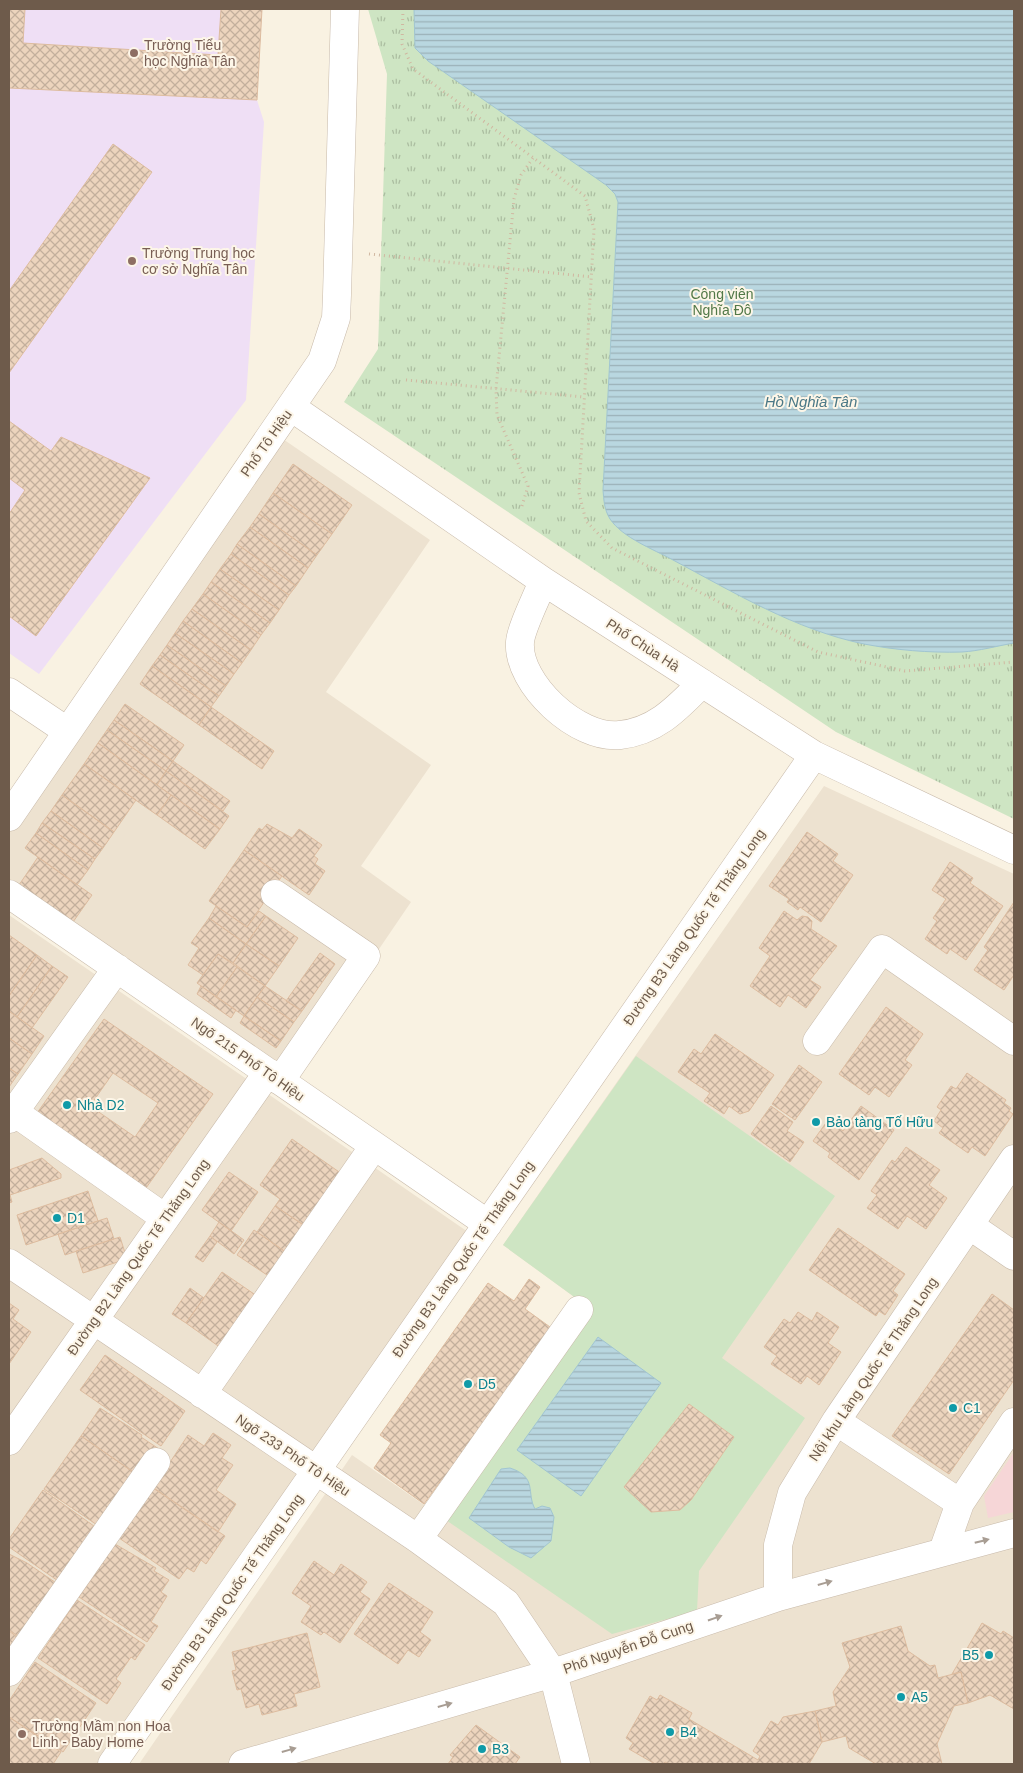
<svg xmlns="http://www.w3.org/2000/svg" width="1023" height="1773" font-family="Helvetica,sans-serif">
<style>
.residential{fill:#ede2d0}
.education{fill:#efdff5}
.medical{fill:#f6d6d7}
.grass{fill:url(#grass-tufts)}
.pitch{fill:#cee5c3}
.water{fill:url(#water-rules);stroke:#a1c5d1}
.building{fill:url(#building-cross-hatch);stroke:#ddbc9f;fill-rule:evenodd}
.lines{fill:none;stroke-linecap:round;stroke-linejoin:round}
.minor-casing{stroke:#c8baaa;stroke-width:29}
.path{stroke:#d0b7a1;stroke-width:3;stroke-dasharray:1 4;stroke-linecap:butt}
.minor{stroke:#fff;stroke-width:28}
.oneway{fill:#a89d93}
.education-dot{fill:#8d6e63;stroke:#fdf6e8;stroke-width:2}
.culture-dot{fill:#0f9aa8;stroke:#fdf6e8;stroke-width:2}
.labels{text-anchor:middle;stroke-width:4;stroke-linejoin:round;paint-order:stroke}
.education-label{font-size:14px;fill:#785e54;stroke:#fdf6e8;text-anchor:start}
.park-label{font-size:14px;fill:#527948;stroke:#fdf6e8}
.street-label{font-size:14px;fill:#6e5b4b;stroke:#fdf6e8}
.culture-label{font-size:14px;fill:#0d838f;stroke:#fdf6e8;text-anchor:start}
.water-label{font-size:15px;font-style:italic;fill:#4b7886;stroke:#fdf6e8}
</style>
<defs>
<pattern id="grass-tufts" width="24" height="20" patternUnits="userSpaceOnUse" patternTransform="scale(1.25)"><rect width="24" height="20" fill="#cee5c3"/><path d="M3 7l-1-3M5 7V3M7 7l1-3M15 17l-1-3M17 17v-4M19 17l1-3" fill="none" stroke="#abbda0"/></pattern>
<pattern id="water-rules" width="6" height="5" patternUnits="userSpaceOnUse" patternTransform="scale(1.25)"><rect width="6" height="5" fill="#b9d7e0"/><path d="M0 2.5h6" fill="none" stroke="#9bb1b8"/></pattern>
<pattern id="building-cross-hatch" width="8" height="8" patternUnits="userSpaceOnUse" patternTransform="scale(1.25)"><rect width="8" height="8" fill="#ecd4bd"/><path d="M0 0l8 8M0 8l8-8" fill="none" stroke="#c3af9c"/></pattern>
</defs>
<rect width="100%" height="100%" fill="#f9f2e2"/>
<path class="residential" d="M 280,437 L 430,540 L 326,692 L 431,765 L 361,866 L 411,902 L 294,1074 L 9,879 L 9,831 Z
M 824,786 L 1014,874 L 1014,1764 L 139,1764 L 352,1455 L 443,1518 L 588,1307 L 503,1245 Z
M 9,915 L 468,1232 L 104,1764 L 9,1764 Z"/>
<path class="education" d="M 9,9 L 262,9 L 257,100 L 264,122 L 246,400 L 39,674 L 9,653 Z"/>
<path class="medical" d="M 1014,1452 L 1014,1512 L 988,1518 L 984,1496 Z"/>
<path class="grass" d="M 368,9 L 1014,9 L 1014,819 L 836,732 L 344,402 L 378,349 L 387,74 Z"/>
<path class="pitch" d="M 636,1056 L 835,1196 L 722,1358 L 805,1418 L 699,1571 L 697,1611 L 612,1634 L 443,1518 L 588,1307 L 503,1245 Z"/>
<path class="water" d="M 414,9 L 1014,9 L 1014,643 C 997,646 979,651 962,652 C 929,653 895,650 864,644 C 796,630 733,592 673,560 C 653,549 623,538 610,519 C 604,509 604,501 603,490 L 618,202 L 615,194 L 606,185 L 428,61 L 415,48 Z
M 598,1337 L 661,1383 L 581,1496 L 517,1450 Z
M 510,1468 C 538,1477 526,1493 535,1509 L 542,1506 L 550,1508 L 554,1517 L 551,1541 L 531,1558 L 509,1547 L 469,1518 L 501,1469 Z"/>
<path class="building" d="M 9,9 L 25,9 L 23,43 L 218,55 L 221,9 L 262,9 L 257,100 L 9,88 Z
M 113,144 L 152,172 L 9,373 L 9,291 Z
M 9,421 L 51,451 L 61,437 L 150,478 L 36,636 L 9,616 L 9,514 L 25,490 L 9,478 Z
M 293,464 L 352,505 L 332,534 L 273,493 Z
M 273,493 L 332,534 L 317,555 L 259,514 Z
M 259,514 L 317,555 L 308,568 L 250,527 Z
M 250,527 L 308,568 L 296,586 L 237,544 Z
M 237,544 L 296,586 L 289,595 L 231,554 Z
M 231,554 L 289,595 L 279,610 L 220,569 Z
M 220,569 L 279,610 L 270,623 L 211,582 Z
M 211,582 L 270,623 L 261,635 L 203,594 Z
M 203,594 L 261,635 L 251,650 L 192,609 Z
M 192,609 L 251,650 L 242,663 L 183,621 Z
M 183,621 L 242,663 L 234,674 L 175,633 Z
M 175,633 L 234,674 L 226,686 L 167,645 Z
M 167,645 L 226,686 L 219,696 L 160,655 Z
M 160,655 L 219,696 L 211,707 L 152,666 Z
M 152,666 L 211,707 L 199,725 L 140,684 Z
M 125,704 L 184,745 L 173,761 L 114,720 Z
M 211,707 L 274,751 L 262,769 L 199,725 Z
M 114,720 L 173,761 L 166,771 L 107,730 Z
M 107,730 L 166,771 L 157,785 L 98,743 Z
M 98,743 L 171,795 L 157,815 L 84,764 Z
M 173,761 L 230,801 L 223,811 L 166,771 Z
M 84,764 L 136,800 L 114,832 L 62,795 Z
M 166,771 L 229,816 L 220,829 L 157,785 Z
M 62,795 L 114,832 L 103,848 L 51,811 Z
M 171,795 L 220,829 L 205,849 L 157,815 Z
M 51,811 L 103,848 L 95,859 L 42,823 Z
M 42,823 L 95,859 L 88,870 L 36,833 Z
M 267,824 L 292,838 L 299,829 L 322,845 L 314,856 L 318,859 L 315,864 L 325,871 L 309,895 L 244,850 L 259,828 L 262,830 Z
M 807,832 L 838,854 L 833,861 L 853,875 L 821,922 L 800,907 L 798,910 L 787,902 L 789,899 L 769,886 Z
M 36,833 L 88,870 L 77,885 L 25,848 Z
M 244,850 L 282,876 L 247,927 L 209,901 Z
M 38,857 L 92,895 L 73,922 L 19,885 Z
M 950,862 L 973,878 L 970,883 L 1003,906 L 966,960 L 950,949 L 947,954 L 925,939 L 937,921 L 933,918 L 946,899 L 932,890 Z
M 1014,902 L 1014,975 L 1004,990 L 974,970 L 988,950 L 984,947 Z
M 216,906 L 247,927 L 259,911 L 266,916 L 246,944 L 209,918 Z
M 784,911 L 797,920 L 802,916 L 808,917 L 812,921 L 811,929 L 837,946 L 810,980 L 821,987 L 806,1008 L 788,995 L 780,1007 L 750,986 L 770,956 L 759,948 Z
M 266,916 L 298,938 L 279,966 L 246,944 Z
M 209,918 L 246,944 L 233,963 L 218,954 L 203,975 L 188,965 L 199,948 L 191,943 Z
M 9,935 L 37,955 L 9,996 Z
M 246,944 L 279,966 L 265,986 L 233,963 Z
M 320,953 L 335,964 L 302,1011 L 286,1001 Z
M 218,954 L 237,967 L 216,997 L 197,983 Z
M 37,955 L 52,966 L 17,1017 L 9,1011 L 9,996 Z
M 52,966 L 68,977 L 32,1028 L 17,1017 Z
M 237,967 L 265,986 L 244,1016 L 216,997 Z
M 201,986 L 236,1010 L 231,1018 L 197,994 Z
M 265,986 L 302,1011 L 294,1022 L 257,997 Z
M 257,997 L 294,1022 L 281,1041 L 244,1016 Z
M 886,1007 L 923,1034 L 905,1060 L 912,1065 L 889,1097 L 875,1087 L 869,1095 L 839,1074 Z
M 9,1011 L 44,1036 L 32,1054 L 9,1038 Z
M 244,1016 L 281,1041 L 276,1048 L 240,1023 Z
M 104,1019 L 213,1094 L 146,1188 L 37,1113 ZM 113,1073 L 158,1103 L 135,1137 L 90,1106 Z
M 715,1034 L 774,1075 L 749,1111 L 740,1114 L 729,1106 L 724,1114 L 704,1101 L 710,1093 L 678,1072 L 694,1049 L 701,1054 Z
M 9,1038 L 32,1054 L 18,1074 L 9,1068 Z
M 799,1065 L 822,1082 L 795,1120 L 772,1104 Z
M 9,1068 L 18,1074 L 9,1087 Z
M 967,1073 L 1006,1100 L 1004,1103 L 1011,1108 L 1009,1111 L 1013,1114 L 985,1156 L 972,1147 L 968,1153 L 939,1133 L 943,1128 L 934,1121 L 941,1110 L 937,1107 L 951,1086 L 956,1089 Z
M 771,1106 L 793,1122 L 787,1131 L 804,1142 L 790,1162 L 751,1134 Z
M 861,1106 L 894,1130 L 859,1180 L 828,1157 L 830,1153 L 813,1141 L 828,1120 L 843,1131 Z
M 292,1139 L 342,1174 L 305,1226 L 275,1206 L 280,1199 L 260,1185 Z
M 906,1147 L 940,1170 L 929,1185 L 947,1198 L 926,1229 L 907,1216 L 898,1229 L 867,1208 L 877,1195 L 871,1191 L 892,1160 L 895,1162 Z
M 42,1158 L 61,1174 L 61,1178 L 10,1195 L 12,1202 L 9,1203 L 9,1170 Z
M 229,1172 L 258,1192 L 231,1231 L 202,1210 Z
M 88,1191 L 98,1221 L 26,1245 L 17,1215 Z
M 275,1206 L 305,1226 L 287,1253 L 257,1232 Z
M 107,1218 L 114,1239 L 65,1255 L 58,1234 Z
M 219,1222 L 244,1240 L 234,1254 L 210,1236 Z
M 838,1228 L 905,1274 L 893,1291 L 898,1295 L 885,1315 L 879,1311 L 876,1316 L 809,1270 Z
M 254,1230 L 287,1253 L 270,1277 L 237,1255 Z
M 210,1236 L 217,1242 L 203,1262 L 195,1257 Z
M 120,1237 L 127,1259 L 83,1273 L 76,1251 Z
M 222,1272 L 257,1296 L 221,1348 L 186,1323 Z
M 529,1279 L 540,1287 L 525,1309 L 557,1332 L 450,1484 L 442,1479 L 424,1504 L 374,1468 L 391,1443 L 380,1435 L 488,1283 L 514,1301 Z
M 190,1288 L 204,1298 L 186,1323 L 172,1314 Z
M 992,1294 L 1014,1310 L 1014,1380 L 949,1474 L 892,1436 Z
M 9,1303 L 19,1310 L 13,1319 L 31,1332 L 9,1364 Z
M 798,1312 L 812,1321 L 817,1312 L 839,1327 L 828,1343 L 841,1352 L 819,1385 L 807,1376 L 801,1384 L 771,1364 L 777,1356 L 764,1347 L 784,1319 L 790,1323 Z
M 105,1355 L 185,1411 L 161,1446 L 80,1390 Z
M 689,1404 L 734,1437 L 691,1500 L 680,1510 L 651,1512 L 624,1487 Z
M 100,1408 L 142,1435 L 141,1437 L 159,1449 L 139,1476 L 81,1436 Z
M 213,1433 L 231,1445 L 222,1458 L 233,1465 L 216,1490 L 236,1504 L 218,1532 L 153,1488 L 188,1435 L 204,1446 Z
M 81,1436 L 139,1476 L 103,1529 L 44,1489 Z
M 145,1482 L 225,1536 L 206,1564 L 201,1560 L 194,1572 L 187,1568 L 179,1579 L 119,1538 Z
M 43,1490 L 101,1531 L 64,1585 L 9,1547 L 9,1539 Z
M 115,1544 L 156,1568 L 154,1571 L 169,1580 L 161,1592 L 167,1596 L 151,1622 L 158,1626 L 147,1642 L 79,1597 Z
M 9,1554 L 27,1563 L 62,1587 L 25,1641 L 9,1630 Z
M 314,1561 L 334,1575 L 341,1564 L 367,1582 L 360,1592 L 370,1599 L 340,1643 L 324,1632 L 321,1635 L 301,1622 L 311,1606 L 292,1593 Z
M 389,1583 L 433,1612 L 420,1632 L 431,1640 L 419,1657 L 408,1650 L 398,1664 L 354,1634 Z
M 77,1600 L 145,1645 L 135,1660 L 131,1657 L 116,1679 L 121,1683 L 107,1704 L 38,1658 Z
M 982,1623 L 1001,1634 L 1003,1631 L 1014,1638 L 1014,1709 L 990,1695 L 968,1703 L 961,1672 L 952,1674 Z
M 901,1626 L 908,1651 L 930,1666 L 935,1665 L 938,1678 L 961,1672 L 968,1703 L 954,1706 L 937,1744 L 942,1764 L 876,1764 L 849,1748 L 846,1736 L 822,1742 L 815,1711 L 836,1706 L 833,1692 L 850,1667 L 842,1643 Z
M 9,1631 L 24,1642 L 9,1664 Z
M 307,1633 L 320,1687 L 294,1694 L 297,1706 L 262,1715 L 259,1704 L 246,1708 L 241,1689 L 237,1690 L 232,1671 L 236,1670 L 232,1652 Z
M 35,1662 L 96,1703 L 63,1752 L 9,1717 L 9,1701 Z
M 660,1695 L 692,1713 L 689,1719 L 758,1760 L 760,1756 L 753,1751 L 771,1721 L 778,1725 L 783,1717 L 815,1711 L 822,1742 L 809,1764 L 669,1764 L 665,1762 L 663,1764 L 655,1764 L 629,1749 L 633,1743 L 626,1738 L 650,1696 L 657,1700 Z
M 9,1717 L 61,1752 L 53,1764 L 9,1764 Z
M 476,1725 L 520,1757 L 515,1764 L 448,1764 L 453,1757 L 450,1755 Z"/>
<g class="lines">
<defs>
<path id="minor" d="M 291,407 L 543,581 L 814,755 L 1014,850
M 543,581 C 538,595 521,628 520,642 C 517,684 578,740 620,735 C 657,731 678,707 702,683
M 9,692 L 67,731
M 9,817 L 322,361 L 336,318 L 337,295 L 345,9
M 9,894 L 488,1224
M 275,894 L 366,956 L 280,1081
M 817,1041 L 882,949 L 1014,1041
M 14,1112 L 165,1218
M 9,1119 L 117,968
M 969,1225 L 1014,1256
M 9,1263 L 418,1539 L 506,1603 L 553,1673 L 576,1764
M 202,1394 L 374,1146
M 836,1421 L 960,1503
M 9,1441 L 268,1072
M 418,1539 L 579,1310
M 943,1551 L 960,1503 L 1014,1422
M 778,1597 L 778,1545 L 792,1493 L 836,1421 L 1014,1159
M 9,1672 L 156,1462
M 112,1764 L 814,755
M 243,1764 L 553,1673 L 778,1597 L 1014,1533"/>
</defs>
<use href="#minor" class="minor-casing"/>
<path class="path" d="M 403,9 L 402,44 L 413,69 L 585,196 L 594,229 L 579,493 L 586,521 L 612,548 L 818,652 L 905,671 L 1014,662
M 369,254 L 592,277
M 406,380 L 584,397
M 522,506 L 528,486 L 497,415 L 496,389 L 514,199 L 521,175 L 533,158"/>
<use href="#minor" class="minor"/>
</g>
<defs><path id="oneway-solid" d="M-6-.8H1V-3.2L6.5 0L1 3.2V.8H-6Z" transform="scale(1.25)"/></defs>
<g class="oneway">
<use href="#oneway-solid" transform="translate(982 1541) rotate(-14)"/>
<use href="#oneway-solid" transform="translate(825 1583) rotate(-16)"/>
<use href="#oneway-solid" transform="translate(715 1618) rotate(-19)"/>
<use href="#oneway-solid" transform="translate(445 1705) rotate(-16)"/>
<use href="#oneway-solid" transform="translate(289 1750) rotate(-16)"/>
</g>
<g class="education-dot">
<circle cx="134" cy="53" r="5"/>
<circle cx="132" cy="261" r="5"/>
<circle cx="22" cy="1734" r="5"/>
</g>
<g class="culture-dot">
<circle cx="67" cy="1105" r="5"/>
<circle cx="816" cy="1122" r="5"/>
<circle cx="57" cy="1218" r="5"/>
<circle cx="468" cy="1384" r="5"/>
<circle cx="953" cy="1408" r="5"/>
<circle cx="989" cy="1655" r="5"/>
<circle cx="901" cy="1697" r="5"/>
<circle cx="670" cy="1732" r="5"/>
<circle cx="482" cy="1749" r="5"/>
</g>
<g class="labels">
<g class="education-label">
<text x="144" y="50">Trường Tiểu<tspan x="144" dy="16">học Nghĩa Tân</tspan></text>
<text x="142" y="258">Trường Trung học<tspan x="142" dy="16">cơ sở Nghĩa Tân</tspan></text>
<text x="32" y="1731">Trường Mầm non Hoa<tspan x="32" dy="16">Linh - Baby Home</tspan></text>
</g>
<g class="park-label">
<text x="722" y="299">Công viên<tspan x="722" dy="16">Nghĩa Đô</tspan></text>
</g>
<g class="street-label">
<text transform="translate(266 443) rotate(-55)" y="5">Phố Tô Hiệu</text>
<text transform="translate(643 645) rotate(33)" y="5">Phố Chùa Hà</text>
<text transform="translate(694 927) rotate(-55)" y="5">Đường B3 Làng Quốc Tế Thăng Long</text>
<text transform="translate(248 1059) rotate(35)" y="5">Ngõ 215 Phố Tô Hiệu</text>
<text transform="translate(138 1257) rotate(-55)" y="5">Đường B2 Làng Quốc Tế Thăng Long</text>
<text transform="translate(463 1259) rotate(-55)" y="5">Đường B3 Làng Quốc Tế Thăng Long</text>
<text transform="translate(873 1369) rotate(-56)" y="5">Nội khu Làng Quốc Tế Thăng Long</text>
<text transform="translate(293 1455) rotate(34)" y="5">Ngõ 233 Phố Tô Hiệu</text>
<text transform="translate(232 1592) rotate(-55)" y="5">Đường B3 Làng Quốc Tế Thăng Long</text>
<text transform="translate(628 1647) rotate(-19)" y="5">Phố Nguyễn Đỗ Cung</text>
</g>
<g class="culture-label">
<text x="77" y="1110">Nhà D2</text>
<text x="826" y="1127">Bảo tàng Tố Hữu</text>
<text x="67" y="1223">D1</text>
<text x="478" y="1389">D5</text>
<text x="963" y="1413">C1</text>
<text x="979" y="1660" text-anchor="end">B5</text>
<text x="911" y="1702">A5</text>
<text x="680" y="1737">B4</text>
<text x="492" y="1754">B3</text>
</g>
<g class="water-label">
<text x="811" y="407">Hồ Nghĩa Tân</text>
</g>
</g>
<rect width="1023" height="1773" fill="none" stroke="#6e5b4b" stroke-width="20"/>
</svg>
